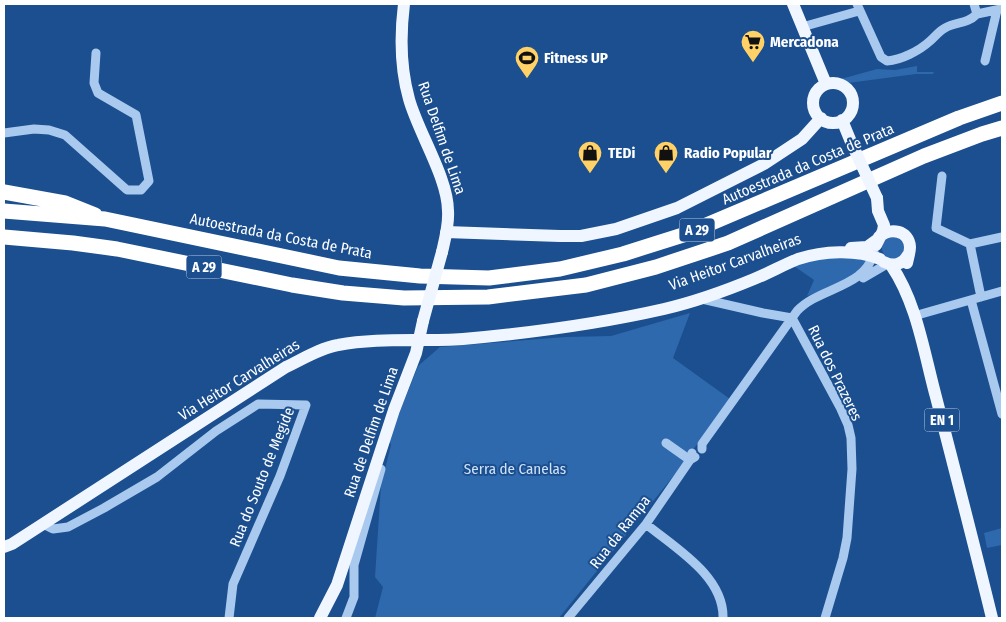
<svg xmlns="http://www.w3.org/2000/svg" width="1006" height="622" font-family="'Fira Sans Condensed',sans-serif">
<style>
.green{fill:#2e69ad}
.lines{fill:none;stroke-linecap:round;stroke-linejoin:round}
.minor{stroke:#a9c9ee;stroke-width:9}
.major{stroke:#f0f6ff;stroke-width:12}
.highway{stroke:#fff;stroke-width:15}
.major-bridge{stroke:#f0f6ff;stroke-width:12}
.labels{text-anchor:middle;stroke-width:4;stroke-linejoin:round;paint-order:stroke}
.shield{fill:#1b4f8f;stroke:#bbcadd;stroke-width:1}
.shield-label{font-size:14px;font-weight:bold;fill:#fff}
.poi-label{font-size:15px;font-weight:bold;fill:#fff;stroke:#1b4f8f;text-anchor:start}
.street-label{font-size:15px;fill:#fff;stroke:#1b4f8f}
.park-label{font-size:15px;fill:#cfe3fa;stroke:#1b4f8f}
</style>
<rect width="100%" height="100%" fill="#1b4f8f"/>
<path class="green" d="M 917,66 L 917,72 L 934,72 L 933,74 L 916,74 L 848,83 L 844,83 L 841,79 L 877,69 L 895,70 Z
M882 248a11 11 0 1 1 22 0a11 11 0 1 1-22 0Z
M 839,256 L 866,260 C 866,264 865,268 862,271 C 853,280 820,291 807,296 L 814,280 L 791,264 Z
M 690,313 L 673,358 L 730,399 L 679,469 L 559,618 L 375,618 L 383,587 L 375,577 L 381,485 L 391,445 L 389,439 L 418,366 L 440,347 L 566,337 L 611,336 Z
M 1002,528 L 1002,545 L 987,548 L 984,533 Z"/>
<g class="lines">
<path class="minor" d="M 857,4 L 881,57 L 887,61 C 901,60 919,51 930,41 C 935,37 939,31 945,28 C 956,21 966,25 977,14
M 974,4 L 977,14
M 977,14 L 1001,9
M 802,27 L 859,11
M 985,61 L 997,10
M 4,133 L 34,129 L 49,130 L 65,135 L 127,190 L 141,190 L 149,181 L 136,115 L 98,93 L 94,83 L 96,53
M 942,176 L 936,228 L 970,244
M 970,244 L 981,297
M 970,244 L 1002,237
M 863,278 L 887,264
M 702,299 L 763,313 L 792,318
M 971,300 L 1002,414
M 914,316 L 1002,291
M 792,318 L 840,407 L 848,425 L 851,438 L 852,469 L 847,538 L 843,558 L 825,618
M 666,443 L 690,460 L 695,457
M 702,449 L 702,444 L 797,311 C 819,287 866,288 874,252
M 43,524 L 53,529 L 68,527 L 104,508 L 157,477 L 216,431 L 258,404 L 306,405 L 280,476 L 233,584 L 229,618
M 646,524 C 675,548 724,576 723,618
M 346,618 L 354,597 L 354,565 L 381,469
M 568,618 L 646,524 L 690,460 L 692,453"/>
<path class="major" d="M 404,4 C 400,36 400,67 409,99 C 418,132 448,178 448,211 C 449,225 445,239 442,252
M 793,4 L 826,84
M813 103a20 20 0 1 1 40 0a20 20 0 1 1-40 0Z
M 842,120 L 851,142
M 446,232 L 560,236 L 581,236 L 616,229 L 677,208 L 764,164 L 802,139 L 821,118
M 879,237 C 890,227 909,230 910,247 C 910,252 908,258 907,263
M 876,245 L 883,231 L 884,225 L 878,211 L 877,198
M 851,248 L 867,247 L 878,239
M 884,262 C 894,267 903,264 908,255
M 891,265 C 917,303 924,353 936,397 C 955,471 974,544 992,618
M 4,547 L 12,544 L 286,367 C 303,359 320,348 338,345 C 379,337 422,342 463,339 C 530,333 598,324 664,309 C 694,302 725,291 754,279 C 769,273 783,265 798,259 C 823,251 856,249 880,259
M 320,618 L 337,585 L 394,410 L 416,353 L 423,321"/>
<path class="highway" d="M 4,192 L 65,203 L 95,215
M 4,211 L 105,219 L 339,268 L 420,276 L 489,278 L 560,269 L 623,254 L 683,235 L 959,118 L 1002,103
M 4,237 L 73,243 L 117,249 L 292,285 L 343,293 L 404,298 L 488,297 L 586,285 L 656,267 L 728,243 L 924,156 L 982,134 L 1002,128"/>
<path class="major-bridge" d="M 851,142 L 877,198
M 423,321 L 442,252"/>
</g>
<defs>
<symbol id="supermarket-pin" viewBox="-11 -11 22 30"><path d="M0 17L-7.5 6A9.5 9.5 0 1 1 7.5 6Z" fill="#ffd166" stroke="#1b4f8f"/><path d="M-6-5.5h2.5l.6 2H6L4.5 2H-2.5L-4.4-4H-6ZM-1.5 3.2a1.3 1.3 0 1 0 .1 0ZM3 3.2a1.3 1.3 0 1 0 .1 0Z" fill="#111"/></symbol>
<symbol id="stadium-pin" viewBox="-11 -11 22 30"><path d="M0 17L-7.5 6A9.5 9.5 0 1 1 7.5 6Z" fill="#ffd166" stroke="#1b4f8f"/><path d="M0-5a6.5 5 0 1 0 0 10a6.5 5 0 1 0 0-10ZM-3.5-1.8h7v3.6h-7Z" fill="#111"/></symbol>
<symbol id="shop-pin" viewBox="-11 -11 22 30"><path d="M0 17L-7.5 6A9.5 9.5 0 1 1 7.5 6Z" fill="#ffd166" stroke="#1b4f8f"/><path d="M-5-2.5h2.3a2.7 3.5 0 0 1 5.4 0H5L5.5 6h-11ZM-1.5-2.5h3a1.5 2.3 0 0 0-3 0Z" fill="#111"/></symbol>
</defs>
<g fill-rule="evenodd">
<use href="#supermarket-pin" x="739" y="28" width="28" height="38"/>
<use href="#stadium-pin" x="513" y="44" width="28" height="38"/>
<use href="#shop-pin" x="576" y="139" width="28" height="38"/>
<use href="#shop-pin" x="652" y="139" width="28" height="38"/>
</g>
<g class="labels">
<g class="shield">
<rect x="679.5" y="218.5" width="35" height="23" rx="4"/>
<rect x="186.5" y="255.5" width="35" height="23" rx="4"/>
<rect x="924.5" y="408.5" width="35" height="23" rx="4"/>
</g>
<g class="shield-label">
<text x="697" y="235">A 29</text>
<text x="204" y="272">A 29</text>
<text x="942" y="425">EN 1</text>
</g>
<g class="poi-label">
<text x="770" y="47">Mercadona</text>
<text x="544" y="63">Fitness UP</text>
<text x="608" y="158">TEDi</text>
<text x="684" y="158">Radio Popular</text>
</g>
<g class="street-label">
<text transform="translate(442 138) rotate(71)" y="5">Rua Delfim de Lima</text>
<text transform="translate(808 164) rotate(-23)" y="5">Autoestrada da Costa de Prata</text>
<text transform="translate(281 236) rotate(11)" y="5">Autoestrada da Costa de Prata</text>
<text transform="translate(735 262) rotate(-20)" y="5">Via Heitor Carvalheiras</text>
<text transform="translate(835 373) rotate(64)" y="5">Rua dos Prazeres</text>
<text transform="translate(239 380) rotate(-32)" y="5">Via Heitor Carvalheiras</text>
<text transform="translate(371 432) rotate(-71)" y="5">Rua de Delfim de Lima</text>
<text transform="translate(262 477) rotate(-68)" y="5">Rua do Souto de Megide</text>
<text transform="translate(620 532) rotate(-52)" y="5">Rua da Rampa</text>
</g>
<g class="park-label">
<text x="515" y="474">Serra de Canelas</text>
</g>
</g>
<rect width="1006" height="622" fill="none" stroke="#ffffff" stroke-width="10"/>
</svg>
